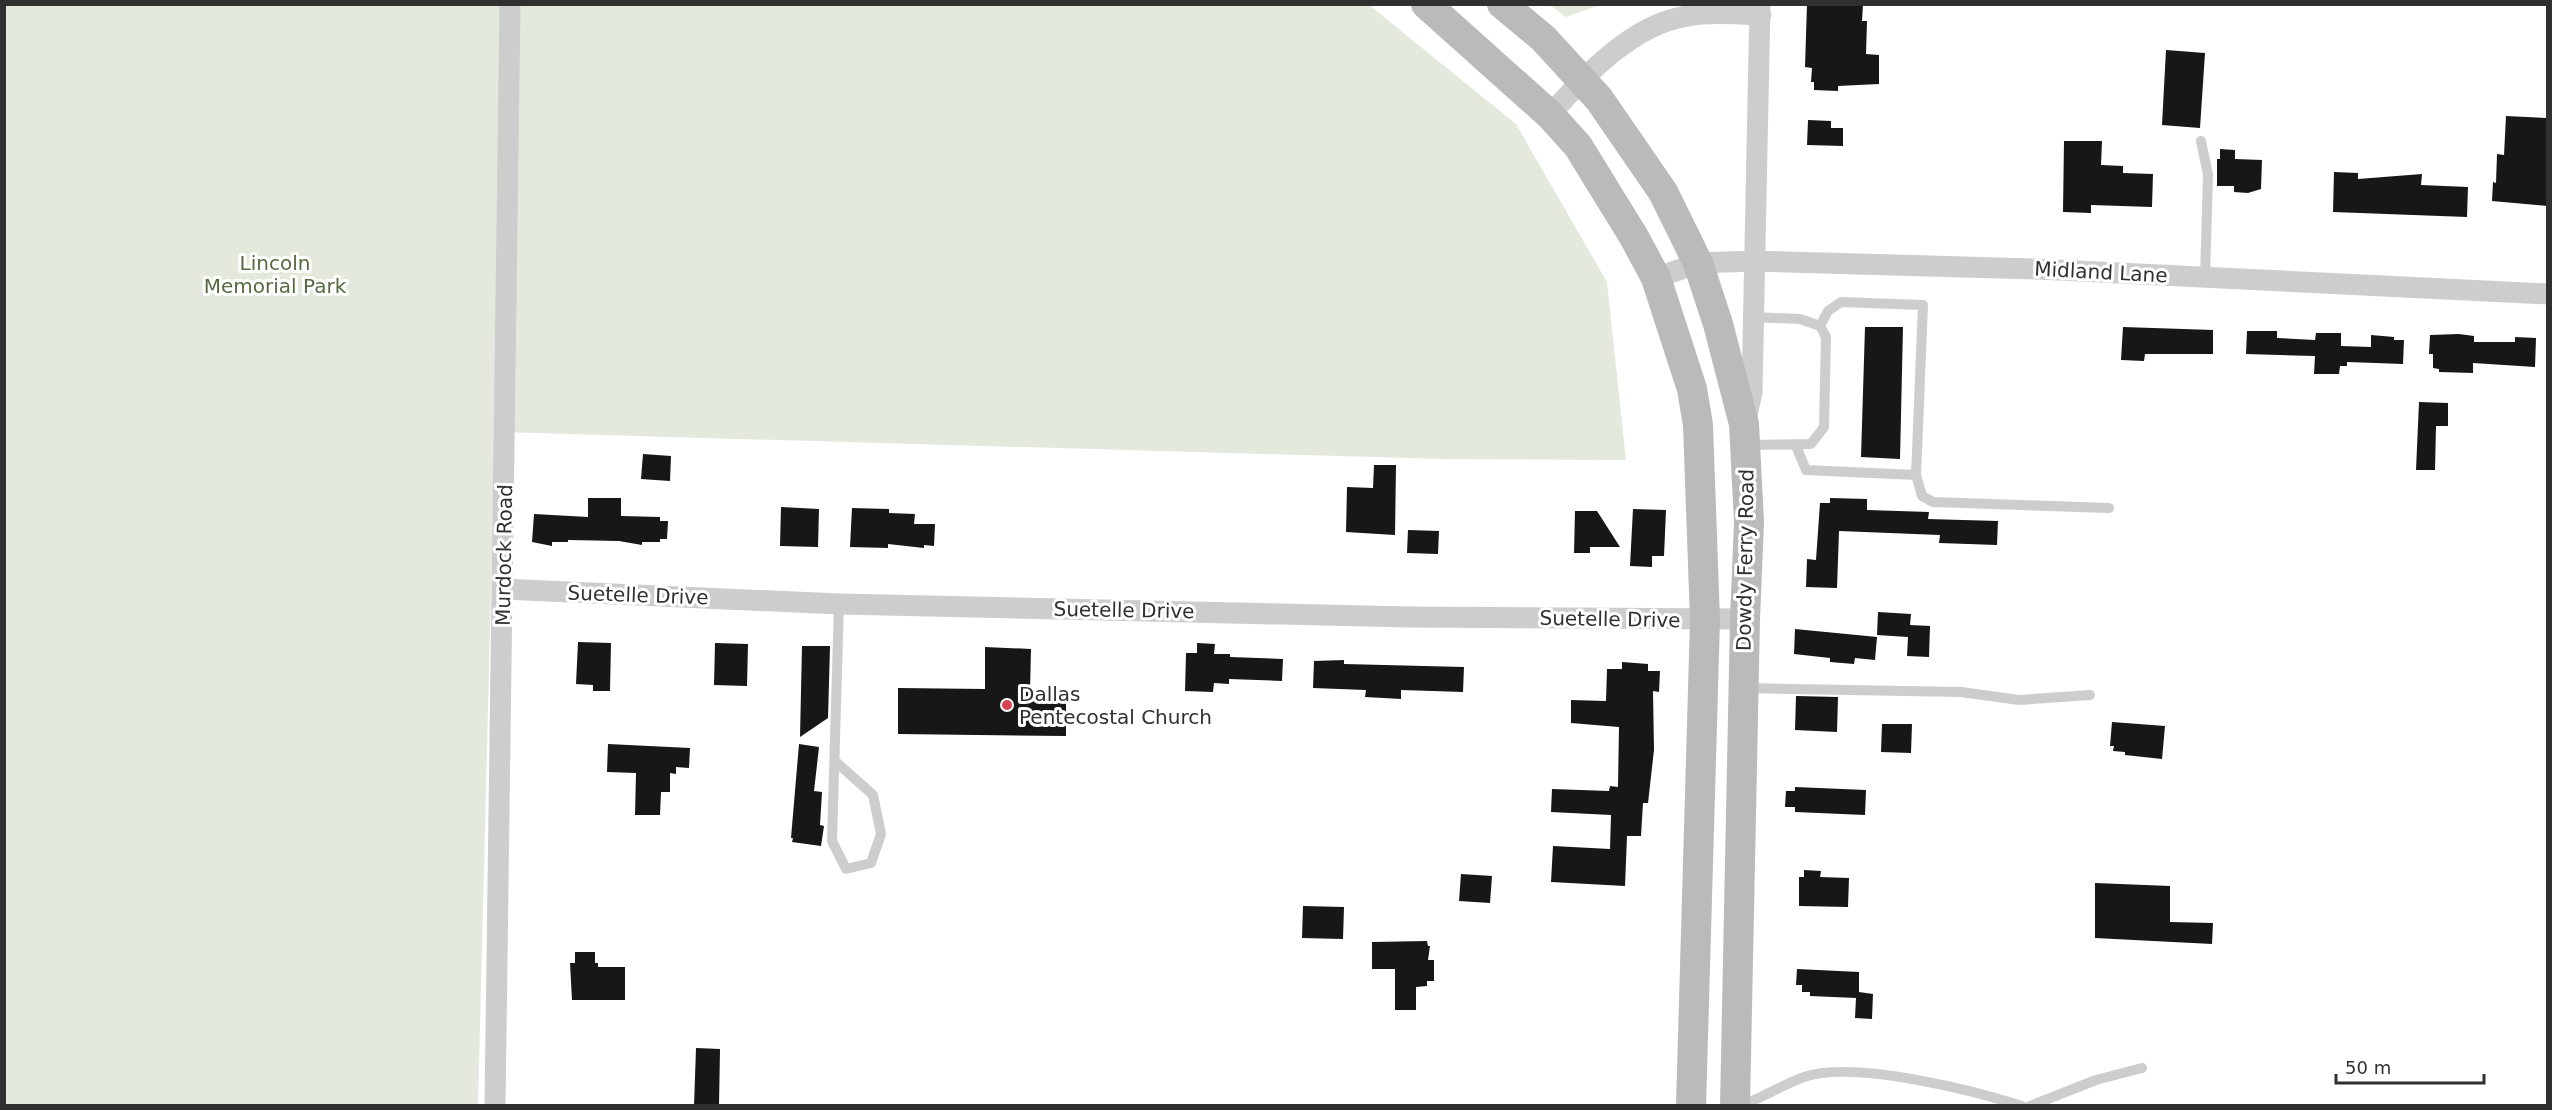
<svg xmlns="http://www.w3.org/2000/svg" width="2552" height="1110" font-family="'DejaVu Sans',sans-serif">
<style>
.green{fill:#e4e9dd}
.building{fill:#171717}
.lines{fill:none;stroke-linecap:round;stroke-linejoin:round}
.lane{stroke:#cdcdcd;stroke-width:10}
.street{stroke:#cdcdcd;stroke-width:21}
.secondary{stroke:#bababa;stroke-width:30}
.poi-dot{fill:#d74257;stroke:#fff;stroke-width:2}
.labels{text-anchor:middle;stroke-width:6;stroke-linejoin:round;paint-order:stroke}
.park-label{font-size:20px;fill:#566941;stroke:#fff}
.street-label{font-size:20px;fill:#303030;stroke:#fff}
.poi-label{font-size:20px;fill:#303030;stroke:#fff;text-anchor:start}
</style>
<rect width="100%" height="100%" fill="#fff"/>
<path class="green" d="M 5,5 L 1369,5 L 1516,124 L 1607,282 L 1626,460 L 1443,459 L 495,432 L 478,1105 L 5,1106 Z
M 1550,5 L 1600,5 L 1566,17 Z"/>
<path class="building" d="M 1807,4 L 1863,4 L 1862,21 L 1867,21 L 1866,54 L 1879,55 L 1879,84 L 1838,86 L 1838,91 L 1814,90 L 1814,82 L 1811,82 L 1812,68 L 1805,67 Z
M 2166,50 L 2205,53 L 2200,128 L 2162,125 Z
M 2506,116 L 2547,118 L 2547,206 L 2492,201 L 2493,182 L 2496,183 L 2497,154 L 2504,155 Z
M 1808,120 L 1831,121 L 1831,128 L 1843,128 L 1843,146 L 1807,145 Z
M 2064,141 L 2102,141 L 2101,165 L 2123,166 L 2123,173 L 2153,174 L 2152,207 L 2091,205 L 2091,213 L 2063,212 Z
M 2220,149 L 2235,150 L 2235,159 L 2262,160 L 2261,189 L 2248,193 L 2234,192 L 2234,186 L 2217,186 L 2217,159 L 2220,159 Z
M 2334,172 L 2358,173 L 2358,179 L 2422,174 L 2421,185 L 2468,187 L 2467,217 L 2333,212 Z
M 1865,327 L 1903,327 L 1900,459 L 1861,457 Z
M 2123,327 L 2213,330 L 2213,354 L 2145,354 L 2144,361 L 2121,360 Z
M 2247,331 L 2277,331 L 2277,338 L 2315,340 L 2316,333 L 2341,333 L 2341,346 L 2371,347 L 2371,335 L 2394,337 L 2394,340 L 2404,340 L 2403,364 L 2347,362 L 2347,366 L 2340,366 L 2339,374 L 2314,374 L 2315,356 L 2246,354 Z
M 2459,334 L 2474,336 L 2474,342 L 2515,342 L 2515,337 L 2536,338 L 2535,367 L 2473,363 L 2473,373 L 2439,372 L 2439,369 L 2433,368 L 2433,354 L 2429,354 L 2430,335 Z
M 2419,402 L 2448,403 L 2448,426 L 2436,426 L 2435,470 L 2416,470 Z
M 643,454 L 671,456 L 670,481 L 641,479 Z
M 1374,465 L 1396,465 L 1395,535 L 1346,532 L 1347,487 L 1373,488 Z
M 588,498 L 621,498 L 621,516 L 660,517 L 660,521 L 668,521 L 667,539 L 660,539 L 660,542 L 642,542 L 642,545 L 619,541 L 568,540 L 568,542 L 552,542 L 552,546 L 532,542 L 534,514 L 588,517 Z
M 1830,498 L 1867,499 L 1867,510 L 1929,512 L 1928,519 L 1998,521 L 1997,545 L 1939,543 L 1940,535 L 1839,531 L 1837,588 L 1806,587 L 1807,559 L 1816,560 L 1820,503 L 1830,503 Z
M 781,507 L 819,509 L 818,547 L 780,546 Z
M 852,508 L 889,509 L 889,513 L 915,514 L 914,524 L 935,524 L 934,546 L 924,545 L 924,548 L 888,544 L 888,548 L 850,547 Z
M 1633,509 L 1666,510 L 1664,556 L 1652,556 L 1652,567 L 1630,566 Z
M 1575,511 L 1597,511 L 1620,547 L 1590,547 L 1590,553 L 1574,553 Z
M 1408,530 L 1439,531 L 1438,554 L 1407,553 Z
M 1878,612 L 1911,614 L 1910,625 L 1930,626 L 1929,657 L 1907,656 L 1908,637 L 1877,635 Z
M 1795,629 L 1877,637 L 1875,660 L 1855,658 L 1854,664 L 1830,662 L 1830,658 L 1794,654 Z
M 578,642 L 611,643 L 610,691 L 593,691 L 593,685 L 576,684 Z
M 715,643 L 748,644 L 747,686 L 714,685 Z
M 1197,643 L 1215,644 L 1214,654 L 1230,654 L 1230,657 L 1283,659 L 1282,681 L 1229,679 L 1229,684 L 1214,683 L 1213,692 L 1185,691 L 1186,653 L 1197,653 Z
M 802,646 L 830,646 L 828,718 L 800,737 Z
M 985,647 L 1031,649 L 1030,691 L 1066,691 L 1066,736 L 898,734 L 898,688 L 985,689 Z
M 1344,660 L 1344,664 L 1464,667 L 1463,692 L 1401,690 L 1401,699 L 1365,697 L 1366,690 L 1313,688 L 1314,661 Z
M 1622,662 L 1648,664 L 1648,671 L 1660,671 L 1659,692 L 1653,691 L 1654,750 L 1648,803 L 1643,803 L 1641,836 L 1627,836 L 1625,886 L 1551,882 L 1553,846 L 1610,849 L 1611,815 L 1551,812 L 1552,789 L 1609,791 L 1610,786 L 1618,787 L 1619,727 L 1571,723 L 1571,700 L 1606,701 L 1607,669 L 1622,669 Z
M 1796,696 L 1838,697 L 1837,732 L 1795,730 Z
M 2112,722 L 2165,726 L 2162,759 L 2125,755 L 2125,752 L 2113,751 L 2114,746 L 2110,746 Z
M 1882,724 L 1912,724 L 1911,753 L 1881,752 Z
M 608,744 L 690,748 L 689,768 L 676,767 L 676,774 L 670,773 L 670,792 L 661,792 L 660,815 L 635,815 L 636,773 L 607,772 Z
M 799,744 L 819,747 L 814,791 L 822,792 L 820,825 L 824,826 L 821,846 L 792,842 L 793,838 L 791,838 Z
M 1795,787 L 1866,790 L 1865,815 L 1795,812 L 1795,807 L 1785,807 L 1786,791 L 1795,791 Z
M 1804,870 L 1821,871 L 1820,877 L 1849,878 L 1848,907 L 1799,906 L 1799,877 L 1804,877 Z
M 1461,874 L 1492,876 L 1490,903 L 1459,901 Z
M 2095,883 L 2170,886 L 2170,922 L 2213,923 L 2212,944 L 2095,938 Z
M 1303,906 L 1344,907 L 1343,939 L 1302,938 Z
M 1427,941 L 1428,946 L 1430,946 L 1428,960 L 1434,960 L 1434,981 L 1427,981 L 1427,986 L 1416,987 L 1416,1010 L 1395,1010 L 1395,969 L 1372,969 L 1372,942 Z
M 575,952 L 595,952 L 595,963 L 598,963 L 598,967 L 625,967 L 625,1000 L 572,1000 L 570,963 L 575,963 Z
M 1797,969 L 1859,972 L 1859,992 L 1873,994 L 1872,1019 L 1855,1018 L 1856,998 L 1810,996 L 1810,992 L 1802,992 L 1802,985 L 1796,985 Z
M 696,1048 L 720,1049 L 719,1106 L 694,1106 Z"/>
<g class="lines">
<path class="lane" d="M 2201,141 L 2208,175 L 2205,277
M 1748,445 L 1811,444 L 1824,427 L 1826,337 L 1820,326 L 1800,319 L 1754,317
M 1796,446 L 1806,470 L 1916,475 L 1923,305 L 1841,302 L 1828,311 L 1820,326
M 1916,475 L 1922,496 L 1933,502 L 2109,508
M 1744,688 L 1961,692 L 2019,700 L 2090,695
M 835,761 L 873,795 L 881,834 L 871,863 L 846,869 L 832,841 L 839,604
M 1740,1106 C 1762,1098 1782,1085 1804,1077 C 1853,1060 1972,1090 2022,1106
M 2030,1106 L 2096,1080 L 2142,1068"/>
<path class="street" d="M 1550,115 C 1584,76 1633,24 1687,16 C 1711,12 1736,14 1761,15
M 1656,278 L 1698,263 L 1755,261 L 2037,269 L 2548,294
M 1746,420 L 1752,392 L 1760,4
M 503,589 L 839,604 L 1409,617 L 1745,619
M 495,1106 L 510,4"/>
<path class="secondary" d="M 1426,4 L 1550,115 L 1578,146 L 1634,237 L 1656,278 L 1692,389 L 1698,425 L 1705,620 L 1691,1106
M 1502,4 L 1543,38 L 1599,99 L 1663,192 L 1698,263 L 1718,324 L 1744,424 L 1749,522 L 1745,619 L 1735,1106"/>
</g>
<circle class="poi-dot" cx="1007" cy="705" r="6"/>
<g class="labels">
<g class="park-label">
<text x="275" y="270">Lincoln<tspan x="275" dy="23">Memorial Park</tspan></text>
</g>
<g class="street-label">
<text transform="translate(2101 272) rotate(3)" y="7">Midland Lane</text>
<text transform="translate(504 555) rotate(-89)" y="7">Murdock Road</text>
<text transform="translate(1745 560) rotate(-89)" y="7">Dowdy Ferry Road</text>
<text transform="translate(638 595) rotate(2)" y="7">Suetelle Drive</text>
<text transform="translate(1124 610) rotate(1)" y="7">Suetelle Drive</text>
<text transform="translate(1610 619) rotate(1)" y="7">Suetelle Drive</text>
</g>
<g class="poi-label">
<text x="1019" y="701">Dallas<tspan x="1019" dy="23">Pentecostal Church</tspan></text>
</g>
</g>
<rect width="2552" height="1110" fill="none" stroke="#303030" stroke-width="12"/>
<path d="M2336 1074v9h148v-9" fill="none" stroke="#303030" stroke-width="3"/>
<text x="2345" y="1074" font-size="18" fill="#303030" stroke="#ffffff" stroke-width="4.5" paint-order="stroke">50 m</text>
</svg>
